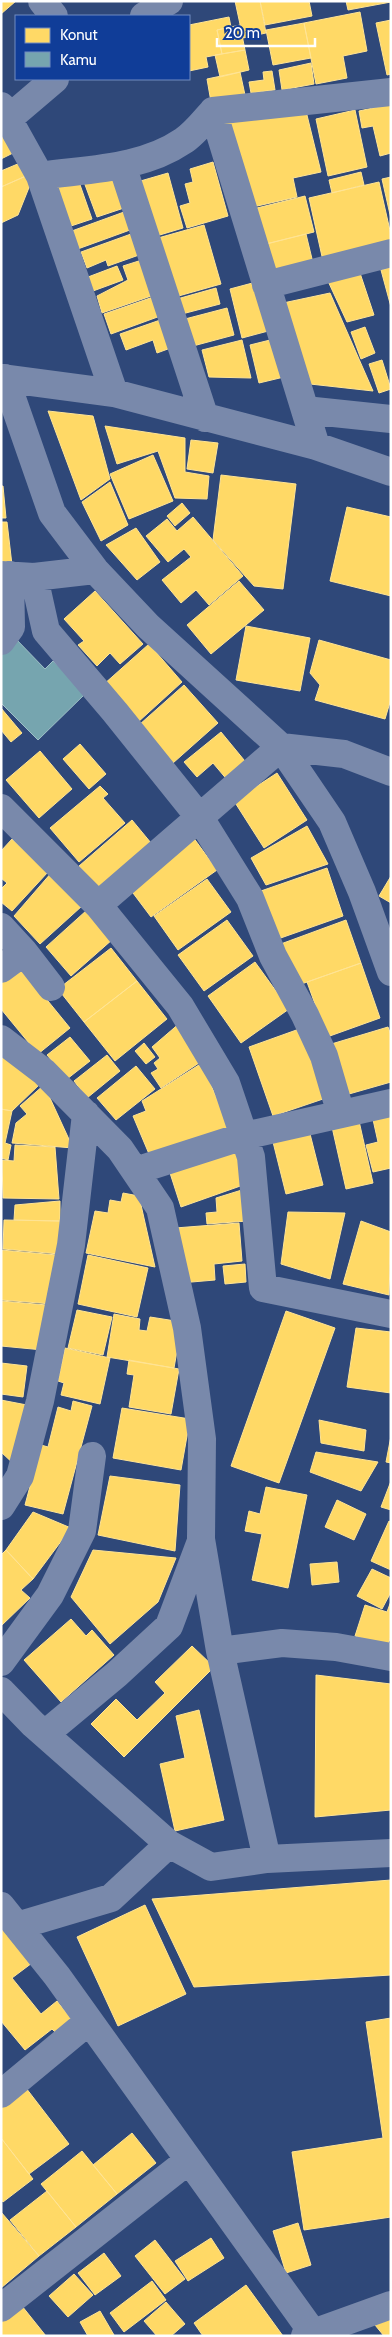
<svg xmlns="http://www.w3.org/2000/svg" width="392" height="2337" font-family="Cabin,sans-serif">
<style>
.homes{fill:#ffd966;stroke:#ffe494}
.public{fill:#76a5af;stroke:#9fc0c7}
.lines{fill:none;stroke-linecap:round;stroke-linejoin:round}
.minor{stroke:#7989ab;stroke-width:28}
</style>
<rect width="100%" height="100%" fill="#2f4879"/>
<path class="homes" d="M 1,1 L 16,1 L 1,14 Z
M 235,1 L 260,1 L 266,33 L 243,38 Z
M 260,1 L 309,1 L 312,16 L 265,25 Z
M 346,1 L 391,1 L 391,2 L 348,10 Z
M 360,12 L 367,51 L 343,56 L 347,78 L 316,84 L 304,23 Z
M 229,17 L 231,27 L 217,30 L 222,54 L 206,57 L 208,67 L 189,71 L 189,25 Z
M 391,20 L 391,74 L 387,75 L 376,23 Z
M 304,23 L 311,58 L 273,65 L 266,30 Z
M 240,25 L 245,50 L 222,54 L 217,30 Z
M 245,50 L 249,70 L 220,77 L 215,55 Z
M 311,63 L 314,84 L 282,90 L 279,70 Z
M 272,71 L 275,90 L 251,93 L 249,82 L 264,80 L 263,72 Z
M 240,72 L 245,95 L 211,102 L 207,79 Z
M 391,104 L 391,153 L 380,156 L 373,126 L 362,128 L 359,111 Z
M 305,107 L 321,172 L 293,178 L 297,197 L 244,209 L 222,115 Z
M 355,110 L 367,167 L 328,176 L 316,119 Z
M 1,126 L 13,153 L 1,159 Z
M 213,162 L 228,216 L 187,228 L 180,206 L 190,203 L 185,184 L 193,182 L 190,169 Z
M 20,163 L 26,176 L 1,187 L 1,171 Z
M 361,172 L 364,185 L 332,193 L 329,180 Z
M 112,173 L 124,208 L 97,217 L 84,182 Z
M 168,173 L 183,228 L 153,237 L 137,182 Z
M 26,176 L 30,185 L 18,215 L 1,223 L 1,187 Z
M 391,177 L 391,219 L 382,179 Z
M 78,179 L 92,219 L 68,227 L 54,188 Z
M 379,182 L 391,235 L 391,245 L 323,261 L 309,198 Z
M 305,196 L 314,232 L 258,246 L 249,210 Z
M 124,212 L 130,230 L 75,250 L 69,232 Z
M 204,225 L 221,284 L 175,297 L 158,238 Z
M 131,234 L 139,255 L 108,266 L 106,260 L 87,268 L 81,252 Z
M 306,234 L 313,263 L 265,275 L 258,246 Z
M 145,259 L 157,294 L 102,313 L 97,296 L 128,280 L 123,266 Z
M 117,266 L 123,280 L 93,291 L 88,277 Z
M 391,267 L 391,307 L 381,270 Z
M 359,270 L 374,315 L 347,322 L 327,279 Z
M 260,281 L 272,330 L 242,338 L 230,289 Z
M 216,288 L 220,304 L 182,314 L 177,299 Z
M 330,293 L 373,391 L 310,384 L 283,303 Z
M 156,296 L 163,315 L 111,334 L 104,314 Z
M 227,308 L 234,335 L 193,346 L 185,319 Z
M 166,318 L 176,346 L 157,353 L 153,340 L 126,350 L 120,334 Z
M 365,327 L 375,353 L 361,359 L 351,332 Z
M 274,339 L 284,377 L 259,383 L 250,345 Z
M 242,340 L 251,378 L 209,377 L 202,350 Z
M 382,360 L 391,389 L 379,393 L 369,364 Z
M 48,411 L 93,416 L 110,479 L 81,500 Z
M 105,426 L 185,438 L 185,472 L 209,476 L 207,499 L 175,498 L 158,451 L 117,464 Z
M 191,440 L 218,443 L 213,473 L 187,469 Z
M 153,455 L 173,501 L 129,519 L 110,474 Z
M 221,475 L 296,484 L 283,589 L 254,586 L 213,540 Z
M 110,482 L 128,525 L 101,541 L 82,502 Z
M 1,486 L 3,486 L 6,518 L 1,518 Z
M 182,503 L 190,513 L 175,526 L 167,516 Z
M 347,507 L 391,517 L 391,596 L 330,581 Z
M 193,517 L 243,576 L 209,605 L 196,590 L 181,603 L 162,580 L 191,557 L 184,549 L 168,562 L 146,536 L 167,519 L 177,531 Z
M 1,522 L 7,522 L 12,565 L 1,564 Z
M 136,528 L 160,562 L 137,580 L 106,545 Z
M 239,581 L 264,610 L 211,654 L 187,625 Z
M 95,591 L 143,644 L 120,664 L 110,653 L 97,666 L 78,645 L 84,641 L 64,619 Z
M 246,626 L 310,638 L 300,691 L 236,680 Z
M 319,640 L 391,660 L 391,699 L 385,719 L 315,700 L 320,685 L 310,673 Z
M 149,644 L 182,682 L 137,723 L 103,685 Z
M 184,685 L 218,723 L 173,763 L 139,725 Z
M 1,708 L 22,733 L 11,742 L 1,730 Z
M 221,732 L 249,766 L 229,782 L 213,763 L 197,777 L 184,762 Z
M 80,744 L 106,774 L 89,789 L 63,759 Z
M 40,751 L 72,789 L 39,818 L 6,780 Z
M 277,773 L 307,820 L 264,848 L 234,801 Z
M 100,786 L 108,794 L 103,798 L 125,823 L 79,862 L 50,828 Z
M 132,820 L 156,849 L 103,894 L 79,866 Z
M 307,826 L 328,864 L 266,885 L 251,858 Z
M 193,837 L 217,870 L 151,917 L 127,885 Z
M 12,839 L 48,872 L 12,911 L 1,902 L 1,889 L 7,883 L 1,878 L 1,851 Z
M 327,868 L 343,916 L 275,940 L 258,892 Z
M 52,872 L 82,906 L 40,944 L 14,916 Z
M 391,876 L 391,903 L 379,896 Z
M 207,879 L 231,912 L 178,950 L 154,916 Z
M 87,910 L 113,939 L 71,976 L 46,947 Z
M 227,920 L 253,956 L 204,991 L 178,955 Z
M 346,920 L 361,963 L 293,987 L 278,945 Z
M 111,948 L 137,981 L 84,1022 L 58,989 Z
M 23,960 L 39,990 L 70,1028 L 38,1054 L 1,1009 L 1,979 Z
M 255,962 L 289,1009 L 241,1043 L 208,996 Z
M 361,963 L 380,1018 L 327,1037 L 307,982 Z
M 137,981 L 167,1019 L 115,1061 L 84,1022 Z
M 181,1022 L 205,1059 L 161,1088 L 151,1073 L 158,1069 L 154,1063 L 160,1058 L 152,1047 Z
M 388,1027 L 391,1035 L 391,1082 L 342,1096 L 328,1045 Z
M 302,1028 L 326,1098 L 273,1116 L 249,1047 Z
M 70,1037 L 90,1061 L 67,1079 L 47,1055 Z
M 144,1043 L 155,1057 L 146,1064 L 135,1051 Z
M 1,1050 L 40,1084 L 12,1111 L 1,1109 Z
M 107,1055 L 120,1071 L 87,1098 L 74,1081 Z
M 202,1063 L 229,1128 L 152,1161 L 133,1116 L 146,1111 L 142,1101 Z
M 136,1066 L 155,1089 L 116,1120 L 97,1098 Z
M 44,1085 L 73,1148 L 12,1143 L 16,1123 L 27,1114 L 20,1106 Z
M 1,1109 L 12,1111 L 5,1143 L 11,1145 L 8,1160 L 1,1158 Z
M 391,1110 L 391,1168 L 373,1172 L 366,1145 L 378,1142 L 372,1115 Z
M 359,1121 L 373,1183 L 346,1189 L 332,1127 Z
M 308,1126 L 323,1185 L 286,1194 L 271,1134 Z
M 15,1145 L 55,1147 L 59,1199 L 3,1198 L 2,1160 L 14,1161 Z
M 237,1149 L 246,1184 L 181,1207 L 170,1173 Z
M 245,1189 L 248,1221 L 207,1224 L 206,1213 L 217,1212 L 216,1198 Z
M 123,1193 L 139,1196 L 155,1267 L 86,1253 L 95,1211 L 108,1213 L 110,1200 L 121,1202 Z
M 60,1201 L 60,1221 L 14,1220 L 15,1205 Z
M 288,1212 L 345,1213 L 330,1279 L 281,1264 Z
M 4,1220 L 60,1221 L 59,1254 L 3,1249 Z
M 361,1221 L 391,1232 L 389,1295 L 343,1284 Z
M 239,1223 L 242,1261 L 214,1264 L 215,1280 L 180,1283 L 175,1228 Z
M 1,1250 L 57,1255 L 52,1304 L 1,1300 Z
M 88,1255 L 148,1268 L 137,1317 L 78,1304 Z
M 245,1264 L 246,1282 L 225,1284 L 223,1266 Z
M 1,1301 L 47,1305 L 43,1350 L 1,1346 Z
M 77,1310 L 112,1317 L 103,1355 L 68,1348 Z
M 286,1311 L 335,1328 L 279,1483 L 231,1466 Z
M 114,1314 L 140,1319 L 139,1330 L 147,1331 L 150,1317 L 182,1322 L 174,1368 L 107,1357 Z
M 356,1328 L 391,1332 L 391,1393 L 347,1387 Z
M 65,1348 L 110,1358 L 100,1404 L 61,1395 L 64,1383 L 58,1381 Z
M 129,1360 L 179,1369 L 171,1414 L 129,1407 L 134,1375 L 127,1374 Z
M 1,1363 L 27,1366 L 23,1397 L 1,1394 Z
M 1,1400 L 32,1406 L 16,1466 L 1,1452 Z
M 73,1401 L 92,1406 L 63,1514 L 25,1505 L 41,1445 L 48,1447 L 58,1407 L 71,1411 Z
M 122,1408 L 190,1419 L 181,1470 L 113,1458 Z
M 319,1420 L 366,1430 L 364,1451 L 321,1443 Z
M 391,1436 L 391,1463 L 386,1462 Z
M 316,1452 L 378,1462 L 361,1491 L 310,1472 Z
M 110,1476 L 180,1485 L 175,1551 L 98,1535 Z
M 391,1481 L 391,1510 L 381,1507 Z
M 266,1487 L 307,1495 L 288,1588 L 252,1580 L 262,1534 L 245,1531 L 249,1511 L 260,1514 Z
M 337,1500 L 366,1514 L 354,1540 L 325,1527 Z
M 33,1512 L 71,1528 L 33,1579 L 6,1550 Z
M 389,1521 L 391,1522 L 391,1570 L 371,1561 Z
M 6,1550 L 33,1579 L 21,1590 L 30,1598 L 1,1626 L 1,1555 Z
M 93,1550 L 176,1558 L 158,1602 L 110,1644 L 71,1597 Z
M 337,1562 L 339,1582 L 312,1585 L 310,1564 Z
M 372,1569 L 391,1578 L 391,1592 L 382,1609 L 357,1596 Z
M 391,1601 L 391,1636 L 387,1647 L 355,1636 L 365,1605 L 387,1612 Z
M 71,1619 L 86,1636 L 92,1630 L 114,1655 L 61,1702 L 24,1660 Z
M 192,1646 L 214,1667 L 124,1757 L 91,1724 L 116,1699 L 137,1720 L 165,1693 L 155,1682 Z
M 316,1675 L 391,1684 L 391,1810 L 315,1817 Z
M 199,1710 L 224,1820 L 175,1831 L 160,1764 L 185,1758 L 176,1716 Z
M 391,1880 L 391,1975 L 194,1987 L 152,1899 Z
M 145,1905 L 186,1994 L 118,2026 L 77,1937 Z
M 1,1925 L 32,1963 L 12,1978 L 41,2014 L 57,2001 L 73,2021 L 57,2034 L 52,2029 L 25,2050 L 1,2021 Z
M 391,2018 L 391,2217 L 304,2230 L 292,2152 L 383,2138 L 366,2022 Z
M 26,2088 L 69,2144 L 29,2174 L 1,2138 L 1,2108 Z
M 132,2133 L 156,2163 L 117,2194 L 93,2165 Z
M 1,2138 L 33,2179 L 3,2202 L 1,2199 Z
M 82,2151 L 117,2194 L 76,2227 L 41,2184 Z
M 47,2191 L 76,2227 L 39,2256 L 10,2220 Z
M 1,2212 L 39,2256 L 1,2288 Z
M 298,2223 L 311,2265 L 286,2273 L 273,2231 Z
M 211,2238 L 224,2258 L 188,2281 L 175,2261 Z
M 155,2240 L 185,2279 L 165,2294 L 135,2256 Z
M 104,2253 L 121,2276 L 95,2295 L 78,2273 Z
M 74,2274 L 93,2295 L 68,2317 L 49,2296 Z
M 152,2281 L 166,2300 L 124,2332 L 110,2313 Z
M 246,2285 L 283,2336 L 203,2336 L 194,2323 Z
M 10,2291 L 46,2336 L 1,2336 L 1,2298 Z
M 166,2302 L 185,2324 L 171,2336 L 157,2336 L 144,2321 Z
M 100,2311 L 114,2335 L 113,2336 L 88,2336 L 80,2322 Z
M 391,2319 L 391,2336 L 384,2336 L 375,2325 Z"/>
<path class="public" d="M 15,638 L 45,669 L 53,661 L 86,693 L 38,740 L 1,703 L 1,652 Z"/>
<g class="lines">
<path class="minor" d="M 42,1 L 54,16
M 144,16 L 169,1
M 1,106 L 40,176 L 114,393
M 213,111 L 316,446
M 8,119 L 55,79
M 122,165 L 205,418
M 40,176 C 88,169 142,169 183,141 C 194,134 204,121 213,111 L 391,92
M 266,285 L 391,253
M 1,378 L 114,393 L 316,446 L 391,472
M 5,378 L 52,513 L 95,570 L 148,626 L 281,747 L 98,905
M 305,410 L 391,419
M 1,575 L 34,577 L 95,570
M 34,577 L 46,631 L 115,712 L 200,818 L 250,898 L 273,956 L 305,1015 L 324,1056 L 341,1114
M 1,641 L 11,627 L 10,575
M 391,772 L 344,754 L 281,747 L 332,822 L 362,892 L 391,972
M 1,808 L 98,905 L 180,1006 L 226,1083 L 251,1157 L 263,1288 L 391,1314
M 1,927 L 24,952 L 51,987
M 1,969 L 24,952
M 1,1039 L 44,1072 L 120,1149 L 160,1208 L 187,1328 L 202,1439 L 201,1539 L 220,1651 L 267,1859 L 391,1853
M 135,1171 L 244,1136 L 391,1103
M 1,1506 L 20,1476 L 40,1401 L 71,1245 L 86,1114
M 220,1651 L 282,1643 L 336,1647 L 391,1657
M 1,1662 L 50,1595 L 82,1531 L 92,1456
M 1,1691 L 33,1724 L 169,1844 L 211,1867 L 267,1859
M 45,1734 L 117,1674 L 169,1626 L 201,1541
M 1,1906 L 57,1976 L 313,2333
M 17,1926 L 111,1898 L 169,1844
M 1,2094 L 89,2021
M 1,2308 L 189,2160
M 305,2336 L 391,2305"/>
</g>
<rect width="392" height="2337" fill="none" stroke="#ffffff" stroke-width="5"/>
<rect x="15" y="15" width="175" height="65" fill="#103d98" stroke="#708bc1"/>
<rect x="25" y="28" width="25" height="15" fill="#ffd966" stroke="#708bc1"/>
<text x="60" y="40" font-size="15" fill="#ffffff">Konut</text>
<rect x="25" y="52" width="25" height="15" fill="#76a5af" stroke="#708bc1"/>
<text x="60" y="65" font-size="15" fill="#ffffff">Kamu</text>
<path d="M217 38v8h98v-8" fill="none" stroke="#ffffff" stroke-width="2.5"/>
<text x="225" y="38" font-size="15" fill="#ffffff" stroke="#103d98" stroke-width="4" paint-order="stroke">20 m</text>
</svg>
